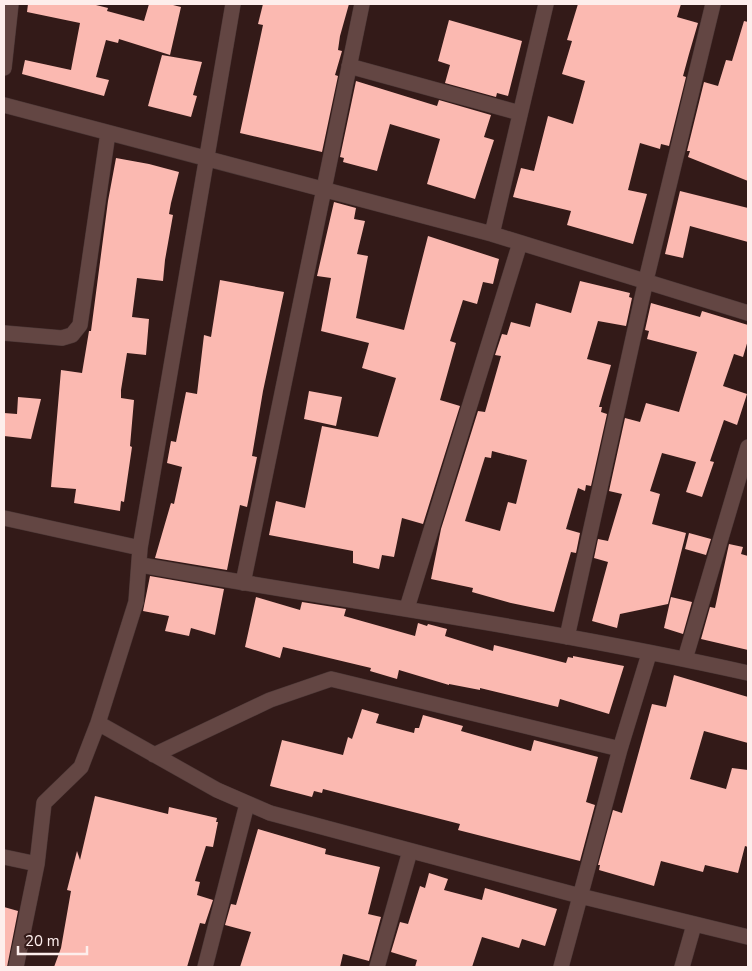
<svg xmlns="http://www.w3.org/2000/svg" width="752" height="971" font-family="'Nunito Sans',sans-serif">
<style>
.building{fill:#fbb9b1;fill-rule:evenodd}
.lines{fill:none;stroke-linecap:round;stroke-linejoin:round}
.street-casing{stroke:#4c3837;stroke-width:16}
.street{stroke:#634643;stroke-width:15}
</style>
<rect width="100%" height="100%" fill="#331a18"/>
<path class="building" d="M 28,4 L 92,4 L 108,8 L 107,11 L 144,21 L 149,4 L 169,4 L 181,7 L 170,55 L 119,39 L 118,43 L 106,40 L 96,77 L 109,80 L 104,96 L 22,74 L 25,60 L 71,70 L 80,23 L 27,12 Z
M 263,4 L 349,4 L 340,36 L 338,50 L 342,51 L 335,75 L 338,76 L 322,152 L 240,133 L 263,25 L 258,24 Z
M 578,4 L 681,4 L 677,17 L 698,23 L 689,54 L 683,76 L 686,77 L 669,146 L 661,144 L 660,149 L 640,143 L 628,190 L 647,194 L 633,244 L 567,225 L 571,211 L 513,197 L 521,168 L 534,171 L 548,116 L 573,124 L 585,81 L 562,74 L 572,41 L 567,40 Z
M 449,20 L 522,41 L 508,96 L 497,93 L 496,97 L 445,83 L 450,65 L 438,61 Z
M 744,21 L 748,22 L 748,181 L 688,157 L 690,151 L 687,151 L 704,82 L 718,86 L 726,60 L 732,61 Z
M 162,55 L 202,62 L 193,95 L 197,96 L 191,117 L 148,106 Z
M 356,81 L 437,106 L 439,100 L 491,115 L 484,137 L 494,140 L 475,199 L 427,184 L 440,139 L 390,124 L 377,171 L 343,162 L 344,158 L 340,157 Z
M 116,158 L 149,164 L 179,172 L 171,203 L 169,214 L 173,215 L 165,260 L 163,281 L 137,278 L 132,317 L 149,319 L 146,355 L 127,353 L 121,390 L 121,398 L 134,400 L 130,446 L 132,447 L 124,502 L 121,501 L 120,511 L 74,503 L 76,489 L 51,487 L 61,370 L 82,373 L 89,331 L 91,331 L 108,201 Z
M 680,191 L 748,208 L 748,242 L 690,226 L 683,258 L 665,254 Z
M 334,202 L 356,208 L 354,219 L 365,221 L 357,254 L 368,256 L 356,318 L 404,330 L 428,236 L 499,259 L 493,284 L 483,282 L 477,304 L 463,300 L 450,341 L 456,343 L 440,400 L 460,406 L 423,524 L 402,518 L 394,557 L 382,555 L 379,569 L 353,563 L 353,551 L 269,535 L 276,501 L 305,508 L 322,426 L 378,437 L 396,378 L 362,368 L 369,343 L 321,331 L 331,278 L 317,276 Z
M 220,280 L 284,292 L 263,391 L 252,456 L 257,457 L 247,507 L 240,505 L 227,570 L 155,558 L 171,503 L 174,504 L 182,467 L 167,463 L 171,441 L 176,442 L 186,392 L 197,394 L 204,335 L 211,337 Z
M 580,281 L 630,293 L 629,297 L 632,298 L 626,326 L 598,321 L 587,359 L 611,365 L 599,407 L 602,407 L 601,412 L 607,414 L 591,486 L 586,485 L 585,491 L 578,488 L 566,529 L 580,533 L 576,553 L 571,552 L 554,612 L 511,603 L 472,592 L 473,588 L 431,579 L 441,529 L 478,411 L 485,412 L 501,356 L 495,355 L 502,334 L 507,335 L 511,322 L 530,327 L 536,303 L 571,313 ZM 492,451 L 527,460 L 516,504 L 508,502 L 500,531 L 465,521 L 485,457 L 491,458 Z
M 651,303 L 700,317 L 702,311 L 748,325 L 748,340 L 743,357 L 734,354 L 723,386 L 747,394 L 737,425 L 724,420 L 710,461 L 714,462 L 702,497 L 686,492 L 696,462 L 662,453 L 650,491 L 660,494 L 652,524 L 686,533 L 668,604 L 620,614 L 617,628 L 592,621 L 608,562 L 594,558 L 598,539 L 608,541 L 622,494 L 609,491 L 625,418 L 640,422 L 646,403 L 679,412 L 697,352 L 647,339 L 649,331 L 645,330 Z
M 309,391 L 342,397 L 336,426 L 304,419 Z
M 18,397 L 41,399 L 31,439 L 4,436 L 4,413 L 17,414 Z
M 689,533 L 711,539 L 706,555 L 685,549 Z
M 729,544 L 743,547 L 741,554 L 748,556 L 748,650 L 701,639 L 710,607 L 715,608 Z
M 150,576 L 224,589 L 215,635 L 191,628 L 189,636 L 165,631 L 169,616 L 143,611 Z
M 256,597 L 300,610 L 302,602 L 346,609 L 344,616 L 415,636 L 418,623 L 427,626 L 428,624 L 447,629 L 445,636 L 493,651 L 494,645 L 566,663 L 568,657 L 573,658 L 573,656 L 624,666 L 609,714 L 560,699 L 558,707 L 480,688 L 480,690 L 449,684 L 449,685 L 399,670 L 397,679 L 370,671 L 371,668 L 283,647 L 280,658 L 245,647 Z
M 671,597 L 692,602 L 683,634 L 664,628 Z
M 674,675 L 748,697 L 748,743 L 704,731 L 690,779 L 726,789 L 732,768 L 748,770 L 748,847 L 745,846 L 738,873 L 705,865 L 703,872 L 661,861 L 654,886 L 599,870 L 600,865 L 598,865 L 613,810 L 622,813 L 652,704 L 666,707 Z
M 362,709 L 379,714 L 376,723 L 414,733 L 415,728 L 419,728 L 423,715 L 463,726 L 461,731 L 531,751 L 534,740 L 598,757 L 586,802 L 595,805 L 580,861 L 458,830 L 460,824 L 323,789 L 322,793 L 314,791 L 312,797 L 270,786 L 282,740 L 343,755 L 348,737 L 352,739 Z
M 95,796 L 168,814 L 169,807 L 217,818 L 216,822 L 218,822 L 213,847 L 206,846 L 195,881 L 200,882 L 197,895 L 213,900 L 205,924 L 200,923 L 187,967 L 54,967 L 61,948 L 71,891 L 67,890 L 77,851 L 80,860 Z
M 258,829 L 326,849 L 325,854 L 380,867 L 368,914 L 381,917 L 369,961 L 343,954 L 340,967 L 240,967 L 251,932 L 225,925 L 231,904 L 236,905 Z
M 429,873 L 448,879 L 444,890 L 482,900 L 485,888 L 557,909 L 545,946 L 522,939 L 519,948 L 482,937 L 472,967 L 415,967 L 417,960 L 391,952 L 400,922 L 408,924 L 420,886 L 425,888 Z
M 4,907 L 18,911 L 7,967 L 4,967 Z"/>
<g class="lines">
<defs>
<path id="street" d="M 349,66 L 520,113
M 4,68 L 11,4
M 4,105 L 492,234 L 748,313
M 492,234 L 546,4
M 4,333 L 62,338 L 72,335 L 80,325 L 108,133
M 4,518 L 140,548
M 141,565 C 343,601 547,628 748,673
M 243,583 L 362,4
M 407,608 L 520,243
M 567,637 L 646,280 L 713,4
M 685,659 L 748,447
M 98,723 L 217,790 L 270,813 L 580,896 L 748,937
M 154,755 L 270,700 L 331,679 L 620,749
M 4,857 L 37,864
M 16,967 L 37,864 L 44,803 L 81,767 L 98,723 L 136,602 L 140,548 L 233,4
M 205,967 L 247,804
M 377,967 L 410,851
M 561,967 L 620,749 L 649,654
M 682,967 L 694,925"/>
</defs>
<use href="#street" class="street-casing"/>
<use href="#street" class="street"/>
</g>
<rect width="752" height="971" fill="none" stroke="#fdeeec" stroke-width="10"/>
<path d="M18 946v8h69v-8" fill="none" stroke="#fdeeec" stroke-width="2.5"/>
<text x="25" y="946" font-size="15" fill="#fdeeec" stroke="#331a18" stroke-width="4" paint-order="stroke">20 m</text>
</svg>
